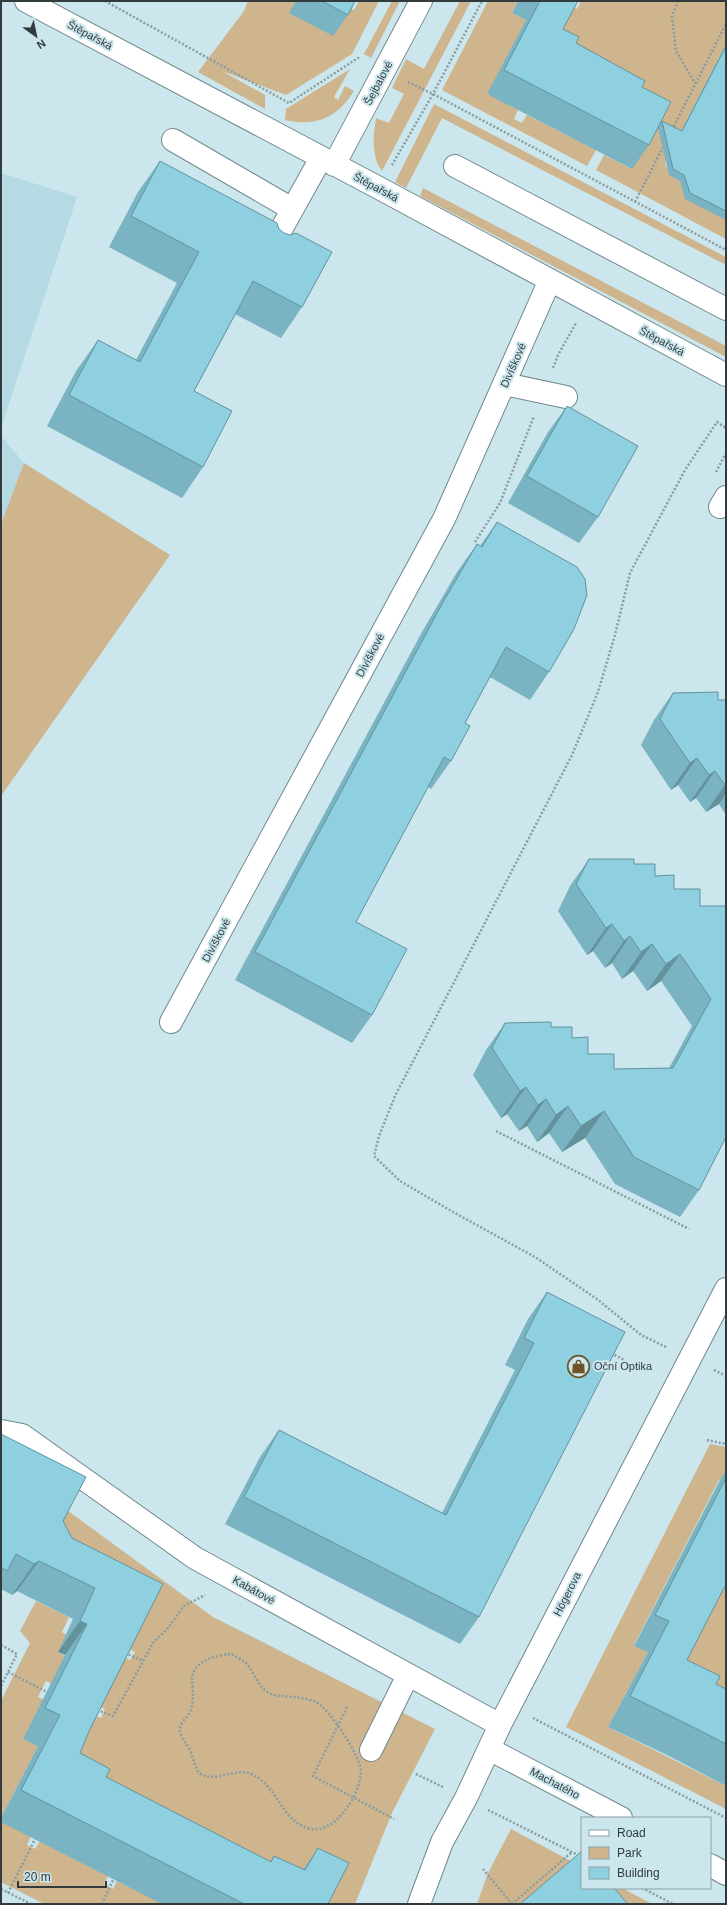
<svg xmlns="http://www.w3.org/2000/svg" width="727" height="1905" font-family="Helvetica,sans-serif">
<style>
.built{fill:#b6dae3}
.green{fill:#cfb58d}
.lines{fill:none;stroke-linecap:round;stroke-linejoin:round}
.minor-casing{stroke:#70888e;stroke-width:24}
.path{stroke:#899ca1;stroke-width:2.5;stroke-dasharray:2 2;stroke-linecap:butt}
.minor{stroke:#fff;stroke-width:22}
.wall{fill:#7ab3c1}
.shaded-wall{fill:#63929d}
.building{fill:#8ed0e0;stroke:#63929d}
.labels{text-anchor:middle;stroke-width:4;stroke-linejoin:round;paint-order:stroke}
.street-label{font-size:11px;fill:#313b3e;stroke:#cbe6ec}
.poi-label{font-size:11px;fill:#313b3e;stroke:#cbe6ec;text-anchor:start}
</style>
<rect width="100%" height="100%" fill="#cbe6ec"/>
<path class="built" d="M 1,173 L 77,197 L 1,428 Z
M 1,436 L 24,463 L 1,524 Z"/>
<path class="green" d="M 248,1 L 296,1 L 290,13 L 348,7 L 354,10 L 359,1 L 379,1 L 352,54 L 286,95 L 222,71 L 265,95 L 265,109 L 198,72 L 244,11 Z
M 392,1 L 400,1 L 371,58 L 364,54 Z
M 460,1 L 471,1 L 382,171 C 371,156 373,136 376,118 L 389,123 L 404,94 L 392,88 L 406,59 L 424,69 Z
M 488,1 L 518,1 L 512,13 L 526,20 L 488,94 L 518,110 L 514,119 L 522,123 L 527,115 L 596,150 L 587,166 L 442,90 Z
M 581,1 L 726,1 L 726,44 L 665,162 L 666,167 L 669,168 L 669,175 L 689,186 L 726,220 L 726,239 L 596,170 L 604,155 L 632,169 L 546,53 L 571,6 L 577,9 Z
M 350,69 L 334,97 L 338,100 L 345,86 L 354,91 C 337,118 316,127 285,120 L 286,109 Z
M 434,104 L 726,257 L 726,265 L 442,118 L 406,188 L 395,182 Z
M 423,188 L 726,346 L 726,357 L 420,196 Z
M 24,463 L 170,555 L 1,796 L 1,524 Z
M 710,1444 L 726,1447 L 726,1483 L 719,1480 L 634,1645 L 648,1652 L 608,1727 L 726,1786 L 726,1809 L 566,1727 Z
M 64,1508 L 213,1617 L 435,1729 L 392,1813 L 355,1904 L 323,1904 L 59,1779 L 92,1714 L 101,1718 L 105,1709 L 97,1705 L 122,1656 L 130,1660 L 135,1652 L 126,1647 L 43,1565 Z
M 726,1573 L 726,1681 L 725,1684 L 726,1685 L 726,1731 L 666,1691 Z
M 36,1601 L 69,1617 L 62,1632 L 68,1636 L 58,1652 L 66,1657 L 52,1684 L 46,1681 L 38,1697 L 44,1700 L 24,1738 L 38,1746 L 1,1818 L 1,1701 L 30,1643 L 20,1631 Z
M 1,1821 L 31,1836 L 27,1845 L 35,1849 L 40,1841 L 108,1876 L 104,1884 L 113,1889 L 117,1881 L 163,1904 L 44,1904 L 1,1882 Z
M 511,1829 L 582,1867 L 582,1888 L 622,1888 L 652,1904 L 477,1904 L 488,1873 Z"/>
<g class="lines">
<defs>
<path id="minor" d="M 26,1 L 379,188 L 726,375
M 173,140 L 292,209
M 334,165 L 421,1
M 455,166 L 726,309
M 268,253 L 321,158
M 505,384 L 566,397
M 720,507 L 726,497
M 171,1022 L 444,519 L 550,280
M 1,1431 L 22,1435 L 195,1558 L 500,1725
M 489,1749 L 621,1818
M 371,1750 L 408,1675
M 710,1865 L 726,1874
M 419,1904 L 442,1842 L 466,1798 L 500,1725 L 726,1289"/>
</defs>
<use href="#minor" class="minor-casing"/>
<path class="path" d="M 105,1 L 289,103 L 358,58 L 360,59
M 678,1 L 672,16 L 676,51 L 695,83
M 408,82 L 433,94 L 726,250
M 672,130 L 726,24
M 392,165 L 433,94 L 482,1
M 635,202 L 663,147
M 553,368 L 558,355 L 576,323
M 716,472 L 726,453
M 475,542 L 500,503 L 534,416
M 496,1131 L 689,1229
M 666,1347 L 641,1335 L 597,1299 L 535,1257 L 453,1212 L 400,1181 L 374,1156 L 379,1136 L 395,1096 L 572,755 L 598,692 L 615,635 L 630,573 L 685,470 L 717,422 L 726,428
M 611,1353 L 626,1361
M 714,1370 L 726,1376
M 707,1440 L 726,1444
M 1,1645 L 17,1654 L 1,1686
M 125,1653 L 143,1661
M 232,1654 C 236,1657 241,1659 245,1662 C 254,1670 257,1687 269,1693 C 279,1698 301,1695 316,1702 C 329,1708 361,1757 361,1772 C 360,1783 355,1797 349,1805 C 341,1817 328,1831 312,1829 C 281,1824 279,1785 251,1774 C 234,1767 215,1784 199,1773 C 195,1766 193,1758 190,1750 C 187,1745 181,1737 180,1731 C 179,1722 188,1718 191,1710 C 194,1700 193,1690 192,1680 C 192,1660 217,1655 232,1654 Z
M 8,1672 L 47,1692
M 347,1707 L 313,1776 L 394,1819
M 97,1710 L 113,1716 L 153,1643 L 168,1628 L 184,1606 L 205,1595
M 533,1718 L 726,1818
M 416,1774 L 443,1787
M 488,1810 L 582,1857
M 483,1869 L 512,1904
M 642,1888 L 673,1904
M 1,1889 L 31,1904
M 8,1893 L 35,1839
M 102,1904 L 114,1878
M 512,1904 L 572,1852"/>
<use href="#minor" class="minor"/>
</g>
<path class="wall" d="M 296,1 L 355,1 L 348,15 L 333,36 L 289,13 Z
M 518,1 L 578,1 L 563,29 L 576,43 L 642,87 L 662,121 L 681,131 L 726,44 L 726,220 L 685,199 L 680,181 L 669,175 L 658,128 L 649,145 L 632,169 L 487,94 L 526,20 L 512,13 Z
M 160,161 L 302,307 L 281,338 L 235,314 L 194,391 L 203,467 L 182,498 L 47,426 L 76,371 L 98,340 L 136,360 L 177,283 L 109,247 L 138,192 Z
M 567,406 L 598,517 L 579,543 L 508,503 L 548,432 Z
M 497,522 L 549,672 L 530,700 L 490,677 L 465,723 L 451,761 L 431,789 L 428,787 L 356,922 L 372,1015 L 352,1043 L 235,980 L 422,632 L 457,572 L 477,544 L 480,546 Z
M 673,693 L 718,700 L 726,700 L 726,815 L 719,804 L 706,812 L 696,798 L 690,802 L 678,785 L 671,790 L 641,745 L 654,720 Z
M 589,859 L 634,864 L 655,876 L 700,906 L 726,906 L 699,1190 L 680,1217 L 615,1184 L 585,1138 L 562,1152 L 549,1133 L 537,1142 L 527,1126 L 519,1131 L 507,1114 L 501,1118 L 473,1075 L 486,1050 L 505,1023 L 551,1027 L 572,1038 L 588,1054 L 614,1069 L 669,1068 L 692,1026 L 661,981 L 647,991 L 633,971 L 622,979 L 612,963 L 605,968 L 593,951 L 587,955 L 558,911 L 570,886 Z
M 547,1292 L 479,1617 L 460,1644 L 225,1524 L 260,1457 L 279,1430 L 442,1513 L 515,1370 L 505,1365 L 528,1319 Z
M 1,1434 L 63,1521 L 72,1538 L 163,1584 L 90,1729 L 80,1753 L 106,1777 L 270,1862 L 274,1856 L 303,1870 L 318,1848 L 328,1904 L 162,1904 L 1,1822 L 1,1818 L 38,1746 L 23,1739 L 65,1655 L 58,1652 L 73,1619 L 17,1591 L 12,1595 L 1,1589 Z
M 726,1470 L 726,1584 L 687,1660 L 716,1684 L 726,1689 L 726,1786 L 671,1757 L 608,1727 L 648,1652 L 634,1646 L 720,1480 Z"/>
<path class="shaded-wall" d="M 697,758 L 678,785 L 671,790 L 690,763 Z
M 715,771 L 696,798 L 690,802 L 709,775 Z
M 726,784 L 726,793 L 719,804 L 706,812 L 725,785 Z
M 612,924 L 593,951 L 587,955 L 606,928 Z
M 630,936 L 612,963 L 605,968 L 624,941 Z
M 652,944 L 633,971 L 622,979 L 641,952 Z
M 680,954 L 661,981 L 647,991 L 666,964 Z
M 526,1087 L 507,1114 L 501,1118 L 520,1091 Z
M 546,1099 L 527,1126 L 519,1131 L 538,1105 Z
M 568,1106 L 549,1133 L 537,1142 L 556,1115 Z
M 604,1111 L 585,1138 L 562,1152 L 581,1126 Z
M 39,1561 L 17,1591 L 12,1595 L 34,1564 Z
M 80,1621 L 87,1624 L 65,1655 L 58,1652 Z"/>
<path class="building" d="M 322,1 L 355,1 L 348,15 Z
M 540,1 L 578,1 L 563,29 L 579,37 L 576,43 L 645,81 L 642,87 L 671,102 L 649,145 L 504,70 Z
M 726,46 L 726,211 L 690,193 L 684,175 L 673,169 L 662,121 L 682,131 Z
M 160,161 L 277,223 L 279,229 L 284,233 L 290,235 L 296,233 L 332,252 L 302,307 L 253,281 L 194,391 L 232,411 L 203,467 L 69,395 L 98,340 L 140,362 L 199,252 L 131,216 Z
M 567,406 L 638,446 L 598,517 L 527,476 Z
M 497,522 L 577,567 L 585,579 L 587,595 L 574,629 L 549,672 L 506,647 L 465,723 L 470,726 L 451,761 L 444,757 L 356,922 L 407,949 L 372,1015 L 255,952 L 442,604 L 477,544 L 482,547 Z
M 718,692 L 718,700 L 726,700 L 726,784 L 725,785 L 715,771 L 709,775 L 697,758 L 690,763 L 660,719 L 673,693 Z
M 589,859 L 634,859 L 634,864 L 655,864 L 655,876 L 674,875 L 674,889 L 700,889 L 700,906 L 726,906 L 726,1137 L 699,1190 L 634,1157 L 604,1111 L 581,1126 L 568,1106 L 556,1115 L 546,1099 L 538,1105 L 526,1087 L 520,1091 L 492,1048 L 505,1023 L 551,1022 L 551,1027 L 572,1027 L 572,1038 L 588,1037 L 588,1054 L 614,1054 L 614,1069 L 673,1068 L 711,999 L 680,954 L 666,964 L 652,944 L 641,952 L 630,936 L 624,941 L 612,924 L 606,928 L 576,884 Z
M 547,1292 L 625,1332 L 479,1617 L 244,1497 L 279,1430 L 446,1515 L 534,1343 L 524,1338 Z
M 1,1434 L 86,1477 L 63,1521 L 72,1538 L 163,1584 L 90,1729 L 80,1753 L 110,1769 L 106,1777 L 271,1862 L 274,1856 L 305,1870 L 318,1848 L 349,1863 L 328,1904 L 244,1904 L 21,1790 L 60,1715 L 45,1708 L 87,1624 L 80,1621 L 95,1588 L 39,1561 L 34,1564 L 16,1554 L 7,1571 L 1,1567 Z
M 726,1478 L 726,1584 L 687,1660 L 720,1676 L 716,1684 L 726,1689 L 726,1744 L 693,1727 L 630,1696 L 669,1621 L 655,1615 Z
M 582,1851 L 582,1888 L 614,1888 L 628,1904 L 520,1904 Z"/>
<defs>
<symbol id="shop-ring" viewBox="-11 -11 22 22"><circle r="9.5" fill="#cbe6ec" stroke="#6f5426" stroke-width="1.5"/><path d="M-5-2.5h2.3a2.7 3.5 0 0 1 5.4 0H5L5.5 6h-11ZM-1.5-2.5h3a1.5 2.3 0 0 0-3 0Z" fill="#6f5426"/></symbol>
</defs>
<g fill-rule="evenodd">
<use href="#shop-ring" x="566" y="1354" width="25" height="25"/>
</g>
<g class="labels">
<g class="street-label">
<text transform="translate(90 35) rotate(28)" y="4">Štěpařská</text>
<text transform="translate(378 83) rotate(-62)" y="4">Šejbalové</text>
<text transform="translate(376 187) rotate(28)" y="4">Štěpařská</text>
<text transform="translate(662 341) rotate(28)" y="4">Štěpařská</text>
<text transform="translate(513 365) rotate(-66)" y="4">Divíškové</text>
<text transform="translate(370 655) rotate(-62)" y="4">Divíškové</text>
<text transform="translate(216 940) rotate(-62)" y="4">Divíškové</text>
<text transform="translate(254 1590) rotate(29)" y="4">Kabátové</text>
<text transform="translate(567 1594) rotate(-63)" y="4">Högerova</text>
<text transform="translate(555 1783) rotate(28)" y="4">Machatého</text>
</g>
<g class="poi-label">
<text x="594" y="1370">Oční Optika</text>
</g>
</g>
<rect width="727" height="1905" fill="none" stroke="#313b3e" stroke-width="4"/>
<rect x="581" y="1817" width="130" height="72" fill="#cbe6ec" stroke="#8da2a6"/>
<rect x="589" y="1830" width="20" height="6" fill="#ffffff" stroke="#8da2a6"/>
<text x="617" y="1837" font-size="12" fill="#313b3e">Road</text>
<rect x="589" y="1847" width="20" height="12" fill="#cfb58d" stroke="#8da2a6"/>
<text x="617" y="1857" font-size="12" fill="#313b3e">Park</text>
<rect x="589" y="1867" width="20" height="12" fill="#8ed0e0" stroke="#8da2a6"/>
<text x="617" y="1877" font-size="12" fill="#313b3e">Building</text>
<g transform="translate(36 36) rotate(147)" stroke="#cbe6ec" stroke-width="3" paint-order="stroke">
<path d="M0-3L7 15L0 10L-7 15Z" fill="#313b3e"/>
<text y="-6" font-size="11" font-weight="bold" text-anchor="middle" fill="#313b3e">N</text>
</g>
<path d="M18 1881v6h88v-6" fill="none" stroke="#313b3e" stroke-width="2"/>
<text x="24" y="1881" font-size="12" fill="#313b3e" stroke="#cbe6ec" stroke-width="3" paint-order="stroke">20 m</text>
</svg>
